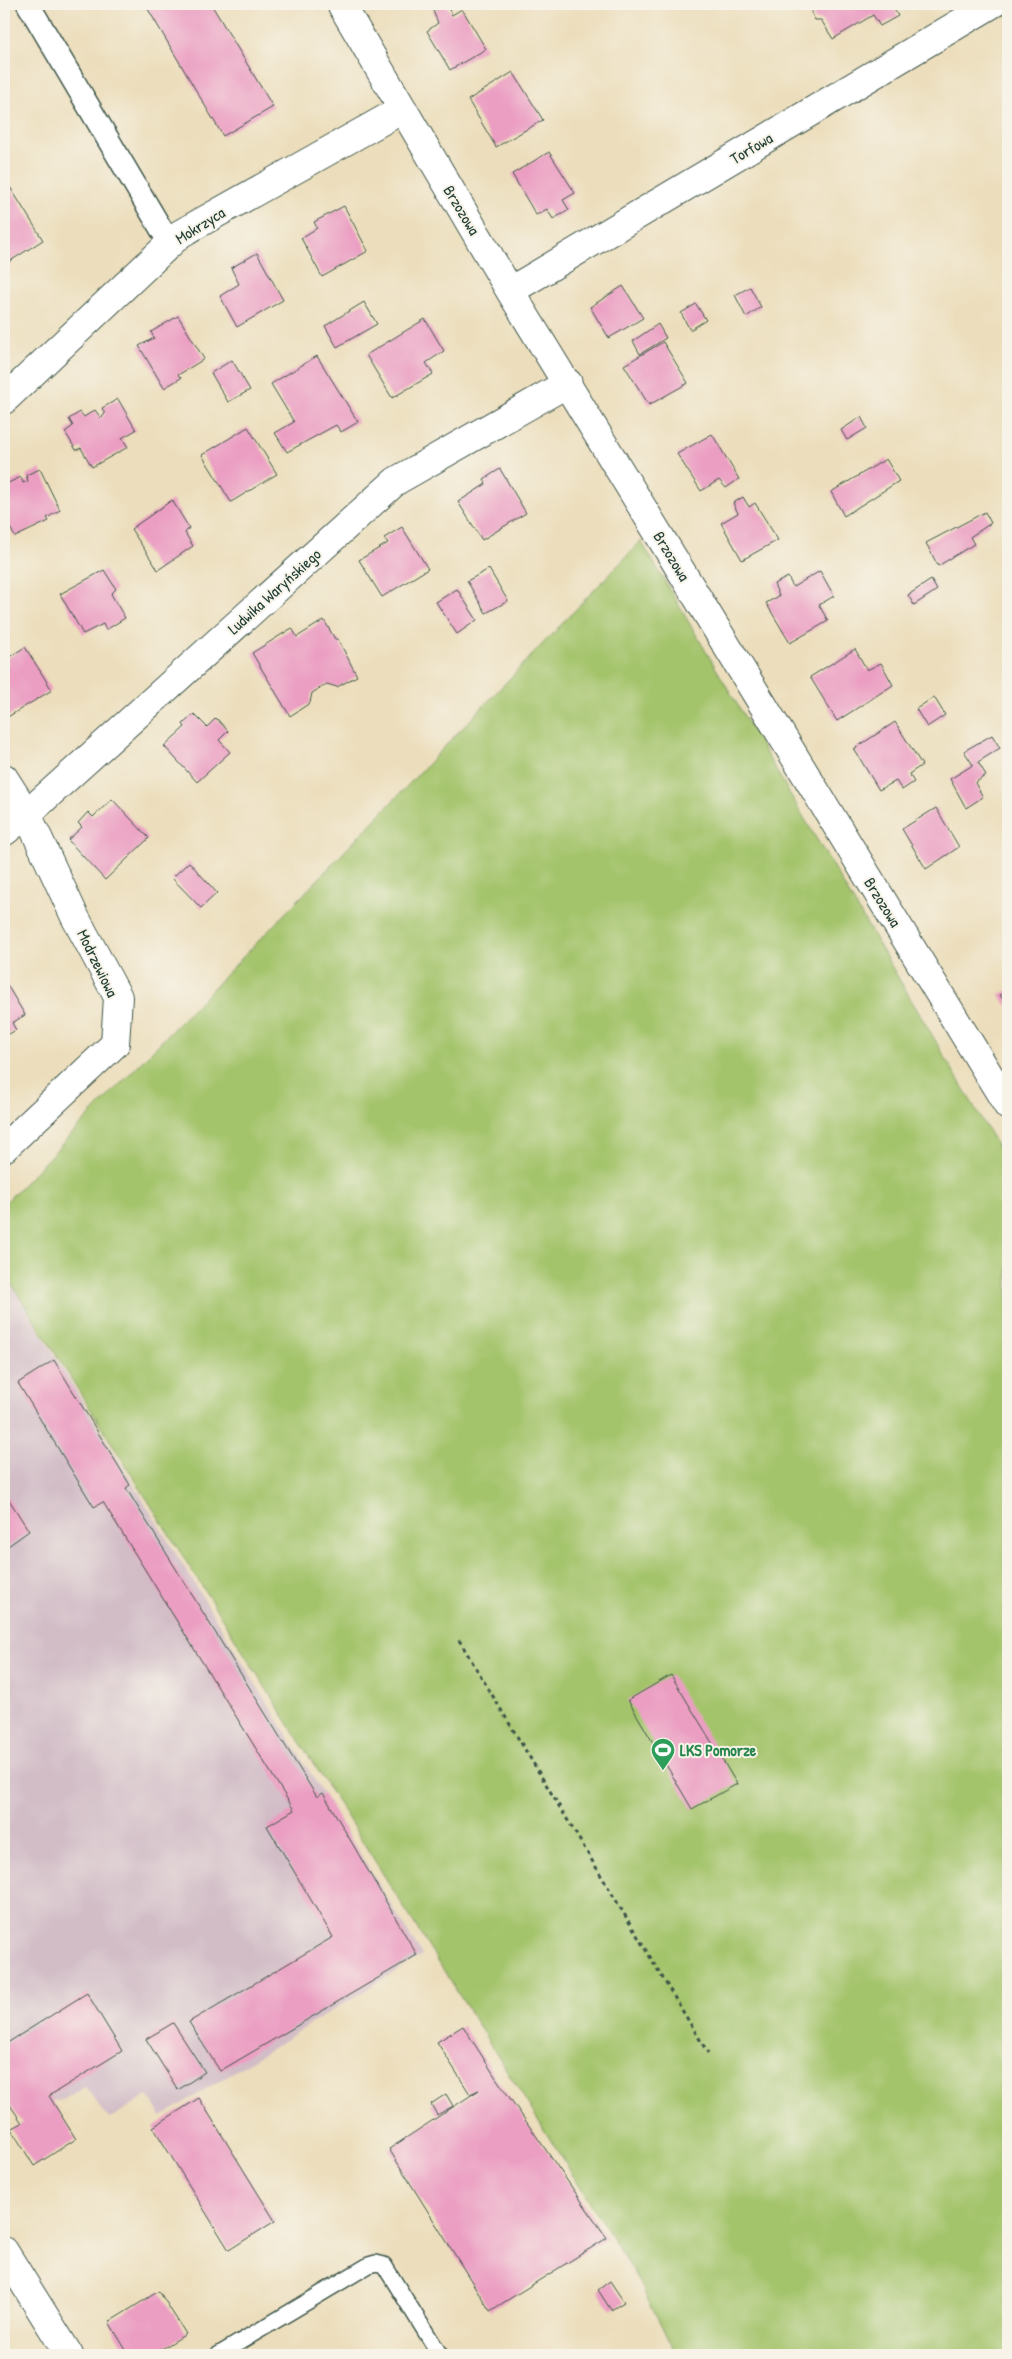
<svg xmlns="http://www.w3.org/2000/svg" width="1012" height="2359" font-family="'Patrick Hand',sans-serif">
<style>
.industrial{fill:#d2bdc7}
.green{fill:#a4c46c;stroke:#628050}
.building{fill:#eb9ec2}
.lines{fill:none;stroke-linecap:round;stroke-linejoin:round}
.service-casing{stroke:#3e5548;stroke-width:18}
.pedestrian-casing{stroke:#3e5548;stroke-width:25}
.minor-casing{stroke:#3e5548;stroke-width:30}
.path{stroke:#3e5548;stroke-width:3;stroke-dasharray:4 4;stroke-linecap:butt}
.service{stroke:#fff;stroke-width:15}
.pedestrian{stroke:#fff;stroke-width:22}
.minor{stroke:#fff;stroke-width:28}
.labels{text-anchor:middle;stroke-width:4;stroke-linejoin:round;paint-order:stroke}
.street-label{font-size:16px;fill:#1f3d34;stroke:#f7f3e8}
.leisure-label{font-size:16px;font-weight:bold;fill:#27864d;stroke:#f7f3e8;text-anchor:start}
</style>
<rect width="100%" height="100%" fill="#f7f3e8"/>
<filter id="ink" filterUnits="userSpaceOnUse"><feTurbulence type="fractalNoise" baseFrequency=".02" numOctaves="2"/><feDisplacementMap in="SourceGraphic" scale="10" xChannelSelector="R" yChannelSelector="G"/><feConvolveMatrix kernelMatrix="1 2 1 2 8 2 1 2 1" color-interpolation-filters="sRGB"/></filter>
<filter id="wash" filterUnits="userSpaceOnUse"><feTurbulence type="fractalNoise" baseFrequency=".0096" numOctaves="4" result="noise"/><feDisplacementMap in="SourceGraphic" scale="20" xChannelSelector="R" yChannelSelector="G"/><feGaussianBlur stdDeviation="1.12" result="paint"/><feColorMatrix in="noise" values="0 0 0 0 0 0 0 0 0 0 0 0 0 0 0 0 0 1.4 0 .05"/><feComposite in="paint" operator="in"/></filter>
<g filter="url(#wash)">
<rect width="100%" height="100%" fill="#ecdebc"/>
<path class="industrial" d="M 4,1273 L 422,1955 L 161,2117 L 148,2095 L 109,2119 L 85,2087 L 63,2100 L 8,2103 L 4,2106 Z"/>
<path class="green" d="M 641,541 L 1008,1164 L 1008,2355 L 676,2355 L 633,2271 L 4,1272 L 4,1204 L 300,898 Z"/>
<g id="blocks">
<path class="building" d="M 145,4 L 211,4 L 273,107 L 223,136 Z
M 446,4 L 452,15 L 462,9 L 486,49 L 450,70 L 427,31 L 438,23 L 433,11 Z
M 815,4 L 891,4 L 898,16 L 880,26 L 873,15 L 833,39 L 821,20 L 815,20 L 811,12 Z
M 513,72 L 543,120 L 496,147 L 468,100 Z
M 549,152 L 575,193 L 563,200 L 569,210 L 553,219 L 547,209 L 536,215 L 512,174 Z
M 10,187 L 43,240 L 4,265 L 4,191 Z
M 344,206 L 368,251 L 322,277 L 301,238 L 317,228 L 314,222 Z
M 257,253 L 283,300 L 237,327 L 220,296 L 239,284 L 231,268 Z
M 623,286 L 643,318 L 609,338 L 590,307 Z
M 750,287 L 761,307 L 746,317 L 735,295 Z
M 364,302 L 377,324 L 337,347 L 325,326 Z
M 696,304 L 706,320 L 690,330 L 681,313 Z
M 178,316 L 204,359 L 178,375 L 181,378 L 164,388 L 139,346 L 154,338 L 151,332 Z
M 425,319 L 444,351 L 426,363 L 433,374 L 392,398 L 366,355 Z
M 658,324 L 666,338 L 640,354 L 633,341 Z
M 663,342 L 688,383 L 649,405 L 624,365 Z
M 317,356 L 358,422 L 341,432 L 336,425 L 287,452 L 275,433 L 294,422 L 271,384 Z
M 232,360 L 250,390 L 228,402 L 211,373 Z
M 118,399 L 136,430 L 122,438 L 128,447 L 92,467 L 81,448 L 76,450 L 65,432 L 73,426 L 69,419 L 80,412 L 84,417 L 95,410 L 101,418 L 105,414 L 102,408 Z
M 861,417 L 867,428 L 847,440 L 841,430 Z
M 248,427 L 277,474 L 231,502 L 202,455 Z
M 712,434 L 739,479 L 726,488 L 719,480 L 701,491 L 677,454 Z
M 886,459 L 899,481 L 844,516 L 831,492 Z
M 40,469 L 60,510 L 47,518 L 49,521 L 15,537 L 5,518 L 4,518 L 4,480 L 6,479 L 8,483 L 21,477 L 23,483 L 28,481 L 26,475 Z
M 500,469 L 526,513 L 482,540 L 458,502 L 486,484 L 484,479 Z
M 743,497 L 749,507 L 755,503 L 778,540 L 742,560 L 721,523 L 738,513 L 733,503 Z
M 172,500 L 189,528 L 185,533 L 193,546 L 158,570 L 131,529 Z
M 985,512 L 991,523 L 970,537 L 974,544 L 938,566 L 926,543 Z
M 402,527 L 428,569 L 382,597 L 359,560 L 388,543 L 384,538 Z
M 489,569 L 508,601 L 486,613 L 467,581 Z
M 104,570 L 116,589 L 111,594 L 125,618 L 106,630 L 103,624 L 83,634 L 60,594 Z
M 820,571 L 834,596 L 819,605 L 828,621 L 790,643 L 766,603 L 779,596 L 774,584 L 788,577 L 793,587 Z
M 931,580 L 937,590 L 914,605 L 908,595 Z
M 457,589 L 477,620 L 457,634 L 436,602 Z
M 324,620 L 335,639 L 338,639 L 357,676 L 337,687 L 327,684 L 312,693 L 310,703 L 290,716 L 252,653 L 292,628 L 297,637 Z
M 25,647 L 52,690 L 6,718 L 4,715 L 4,666 L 9,663 L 6,659 Z
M 855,649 L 867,670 L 881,663 L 893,685 L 837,721 L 810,677 Z
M 934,697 L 945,715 L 927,727 L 916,709 Z
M 194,714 L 207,727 L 216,718 L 228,731 L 219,740 L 230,752 L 197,782 L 164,746 L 185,727 L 183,724 Z
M 895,722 L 922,765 L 909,774 L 914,782 L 902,790 L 896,781 L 879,790 L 854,749 Z
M 992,735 L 1000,748 L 978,762 L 986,775 L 975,783 L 983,797 L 966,808 L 950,779 L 973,765 L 964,751 Z
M 112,799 L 149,838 L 105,880 L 68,840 L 82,827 L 78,823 L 88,812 L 93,817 Z
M 936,808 L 959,847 L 926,869 L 902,829 Z
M 189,862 L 217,893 L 201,908 L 172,878 Z
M 4,980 L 25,1015 L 12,1023 L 16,1030 L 4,1037 Z
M 1008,990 L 1008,1008 L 1000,995 Z
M 54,1360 L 130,1485 L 126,1488 L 317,1797 L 323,1793 L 417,1955 L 220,2071 L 189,2022 L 333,1937 L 267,1826 L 294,1810 L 103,1502 L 94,1507 L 18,1383 Z
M 4,1492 L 29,1531 L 4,1549 Z
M 671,1675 L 737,1784 L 692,1809 L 628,1700 Z
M 87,1993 L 122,2051 L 49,2096 L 76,2139 L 34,2166 L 11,2129 L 22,2123 L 4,2096 L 4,2045 Z
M 173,2023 L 205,2072 L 178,2090 L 146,2039 Z
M 463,2026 L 496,2078 L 607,2238 L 490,2311 L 389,2149 L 479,2090 L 470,2094 L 437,2042 Z
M 446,2094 L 453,2106 L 437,2115 L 431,2104 Z
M 199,2098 L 275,2221 L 229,2250 L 153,2127 Z
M 610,2281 L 624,2302 L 611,2310 L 598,2290 Z
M 159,2291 L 186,2334 L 152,2355 L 129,2355 L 109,2322 Z"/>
</g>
</g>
<g filter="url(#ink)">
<use href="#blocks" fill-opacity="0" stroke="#3e5548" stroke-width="1"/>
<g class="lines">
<defs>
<path id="service" d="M 218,2355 L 369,2265 L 376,2263 L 384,2265 L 440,2355"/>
<path id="pedestrian" d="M 28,4 L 170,244"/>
<path id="minor" d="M 341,4 L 510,291 L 1008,1106
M 510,291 L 992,4
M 4,400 L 180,234 L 403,109
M 4,778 L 27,814 L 75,917 L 118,997 L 115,1044 L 4,1148
M 4,832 L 27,814 L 396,481 L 568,383
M 4,2251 L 69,2355"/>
</defs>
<use href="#service" class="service-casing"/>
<use href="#pedestrian" class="pedestrian-casing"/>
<use href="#minor" class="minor-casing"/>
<path class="path" d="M 459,1640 L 708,2053"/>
<use href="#service" class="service"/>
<use href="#pedestrian" class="pedestrian"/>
<use href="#minor" class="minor"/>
</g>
</g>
<defs>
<symbol id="stadium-pin" viewBox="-11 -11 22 30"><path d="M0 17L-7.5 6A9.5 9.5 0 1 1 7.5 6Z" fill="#2e9e5b" stroke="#f7f3e8"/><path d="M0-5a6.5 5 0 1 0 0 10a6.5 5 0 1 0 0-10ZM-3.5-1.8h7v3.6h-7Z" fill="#fff"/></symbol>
</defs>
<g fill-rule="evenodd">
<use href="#stadium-pin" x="649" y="1736" width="28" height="38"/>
</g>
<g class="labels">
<g class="street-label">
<text transform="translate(751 148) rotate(-31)" y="6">Torfowa</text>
<text transform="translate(462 210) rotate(59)" y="6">Brzozowa</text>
<text transform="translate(200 225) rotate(-32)" y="6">Mokrzyca</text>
<text transform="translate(672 556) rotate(59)" y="6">Brzozowa</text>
<text transform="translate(274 591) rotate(-42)" y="6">Ludwika Waryńskiego</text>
<text transform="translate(883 902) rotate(58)" y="6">Brzozowa</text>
<text transform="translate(98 963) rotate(64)" y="6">Modrzewiowa</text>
</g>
<g class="leisure-label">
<text x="680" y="1756">LKS Pomorze</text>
</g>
</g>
<rect width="1012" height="2359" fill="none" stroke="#f7f3e8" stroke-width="20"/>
</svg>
